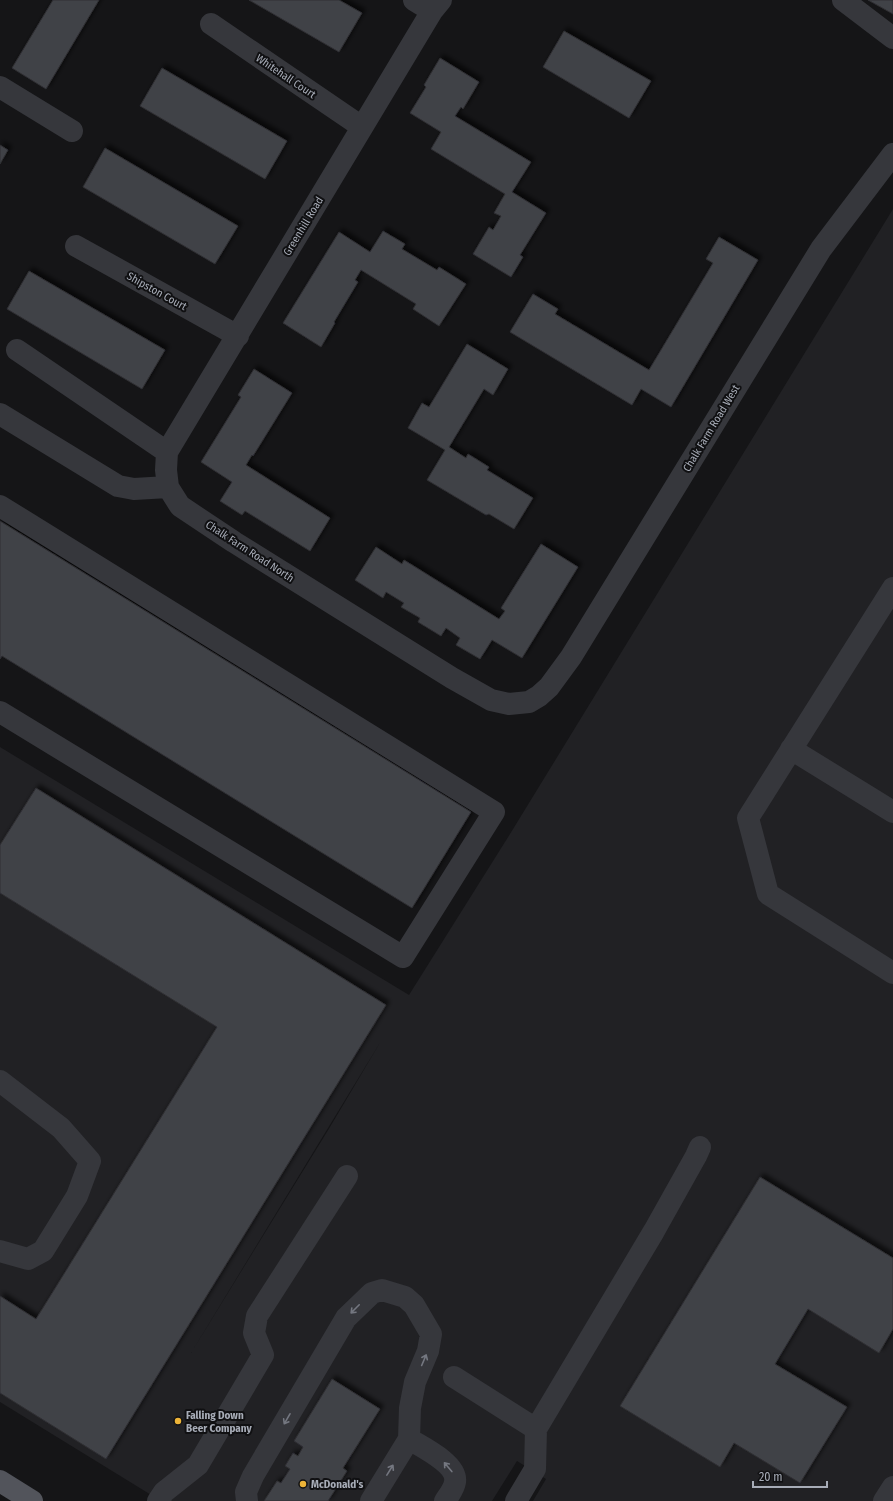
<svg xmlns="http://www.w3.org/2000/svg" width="893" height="1501" font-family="'Fira Sans Condensed',sans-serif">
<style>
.built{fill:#212124;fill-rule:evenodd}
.building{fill:#414247;stroke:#2f2f33;filter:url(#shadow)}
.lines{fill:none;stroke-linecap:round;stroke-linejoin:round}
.minor{stroke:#36373c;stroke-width:22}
.major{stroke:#52545b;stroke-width:22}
.oneway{stroke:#747780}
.poi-dot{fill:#edb438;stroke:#101012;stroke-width:1.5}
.labels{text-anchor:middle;stroke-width:4;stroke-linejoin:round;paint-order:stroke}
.street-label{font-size:11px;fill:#a7acb7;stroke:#101012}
.poi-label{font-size:11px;font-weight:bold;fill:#a7acb7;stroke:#101012;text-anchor:start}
</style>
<defs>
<filter id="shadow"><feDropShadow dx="3.5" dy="-3.5" stdDeviation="2" flood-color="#0009"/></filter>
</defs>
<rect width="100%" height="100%" fill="#151517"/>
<path class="built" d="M 893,209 L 893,1501 L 533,1501 L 546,1479 L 517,1461 L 492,1501 L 161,1501 L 0,1402 L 0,747 L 409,995 L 510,834 ZM 381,1041 L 330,1127 L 191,1353 Z"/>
<path class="building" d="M 53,0 L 99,0 L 46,89 L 12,68 Z
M 249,0 L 339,0 L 362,13 L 339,52 Z
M 868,0 L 893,0 L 893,14 Z
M 564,31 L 651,81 L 629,118 L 543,67 Z
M 440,58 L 479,82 L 463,109 L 461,107 L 455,116 L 531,162 L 512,192 L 546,213 L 520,255 L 523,257 L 511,277 L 473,254 L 489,227 L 493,230 L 501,216 L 494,213 L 505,194 L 431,149 L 441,132 L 410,113 L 426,87 L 424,85 Z
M 162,68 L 287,141 L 265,179 L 140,106 Z
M 0,145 L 8,150 L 0,164 Z
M 105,148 L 238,226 L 215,264 L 83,187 Z
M 383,231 L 405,244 L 402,249 L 437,270 L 439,267 L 466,284 L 439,326 L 413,309 L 416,304 L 361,270 L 355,280 L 358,282 L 334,322 L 335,323 L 321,347 L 283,323 L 339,232 L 370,252 Z
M 719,237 L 758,260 L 671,407 L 641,389 L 632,405 L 510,332 L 533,294 L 558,309 L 555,314 L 649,370 L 713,263 L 706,259 Z
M 29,271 L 165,350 L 142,389 L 7,309 Z
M 467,344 L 508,369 L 493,395 L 484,389 L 449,447 L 466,458 L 468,454 L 489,467 L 487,470 L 533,498 L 514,529 L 489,514 L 486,515 L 427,480 L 445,450 L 408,428 L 422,403 L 429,407 Z
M 254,369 L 292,393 L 253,456 L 252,455 L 246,465 L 330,518 L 310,551 L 245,511 L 242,515 L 220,501 L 232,482 L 201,462 L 241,397 L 238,395 Z
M 0,521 L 471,812 L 412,908 L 2,656 L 0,659 Z
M 541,544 L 578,567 L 522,658 L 492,640 L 480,659 L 456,645 L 460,638 L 446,628 L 441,636 L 418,622 L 420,618 L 401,607 L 404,603 L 386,592 L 383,598 L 355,580 L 376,547 L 402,564 L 404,560 L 499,619 L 505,611 L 501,608 Z
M 36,788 L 386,1005 L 106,1459 L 0,1393 L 0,1296 L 36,1319 L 217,1027 L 0,893 L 0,845 Z
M 760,1177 L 893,1258 L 893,1329 L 879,1353 L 808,1309 L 775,1364 L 847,1407 L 800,1483 L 734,1443 L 720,1467 L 620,1406 Z
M 332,1379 L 380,1409 L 343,1468 L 347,1471 L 328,1501 L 264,1501 L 277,1481 L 281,1483 L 290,1469 L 285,1466 L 293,1453 L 298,1456 L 303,1447 L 294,1441 Z"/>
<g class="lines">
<path class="minor" d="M 414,0 L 432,11
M 441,0 L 432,11 L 167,452 L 166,470 L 168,487 L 180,506 L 234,542 L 452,678 L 491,700 L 509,704 L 529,702 L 539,696 L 549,687 L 571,657 L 821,249 L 893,154
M 843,0 L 893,38
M 211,24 L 362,127
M 0,87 L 72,131
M 76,246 L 238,336
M 17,350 L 167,452
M 0,414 L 118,486 L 134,489 L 168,487
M 0,506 L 494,812 L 403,957 L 0,712
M 893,588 L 748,818 L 768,894 L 893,973
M 791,749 L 893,812
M 0,1081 L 61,1128 L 90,1161 L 77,1196 L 43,1251 L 28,1259 L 0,1251
M 454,1377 L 536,1429
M 158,1501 L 164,1492 L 198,1465 L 263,1355 L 254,1333 L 257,1316 L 347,1176
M 247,1501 L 246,1492 L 253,1476 L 346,1318 L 372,1293 L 382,1290 L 405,1297 L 414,1305 L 431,1334 L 428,1351 L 415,1382 L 410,1408 L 409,1439 C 422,1447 458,1464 455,1482 C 454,1489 449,1495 445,1501
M 371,1501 L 409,1439
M 516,1501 L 535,1469 L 536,1429 L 654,1231 L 696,1156 L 700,1147
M 884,1501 L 893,1487"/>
<path class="major" d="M 0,1481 L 32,1501"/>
</g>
<defs><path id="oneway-shaft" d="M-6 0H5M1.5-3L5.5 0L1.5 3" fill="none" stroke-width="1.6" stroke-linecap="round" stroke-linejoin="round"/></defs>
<g class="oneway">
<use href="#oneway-shaft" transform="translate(355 1309) rotate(135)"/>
<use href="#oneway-shaft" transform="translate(424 1360) rotate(-67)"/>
<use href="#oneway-shaft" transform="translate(287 1419) rotate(120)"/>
<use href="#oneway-shaft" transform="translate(448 1467) rotate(-130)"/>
<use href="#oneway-shaft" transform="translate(390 1470) rotate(-58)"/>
</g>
<g class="poi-dot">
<circle cx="178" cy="1421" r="4"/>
<circle cx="303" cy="1484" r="4"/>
</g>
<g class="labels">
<g class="street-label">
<text transform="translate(286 76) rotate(34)" y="4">Whitehall Court</text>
<text transform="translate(303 226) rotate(-59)" y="4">Greenhill Road</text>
<text transform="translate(157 291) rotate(29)" y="4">Shipston Court</text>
<text transform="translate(711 428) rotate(-59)" y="4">Chalk Farm Road West</text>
<text transform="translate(250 551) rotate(33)" y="4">Chalk Farm Road North</text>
</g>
<g class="poi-label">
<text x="186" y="1419">Falling Down<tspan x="186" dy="13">Beer Company</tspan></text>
<text x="311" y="1488">McDonald's</text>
</g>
</g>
<path d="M753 1481v6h74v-6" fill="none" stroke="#a7acb7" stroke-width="2"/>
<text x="759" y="1481" font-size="12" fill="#a7acb7" stroke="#101012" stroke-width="3" paint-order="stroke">20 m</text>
</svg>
